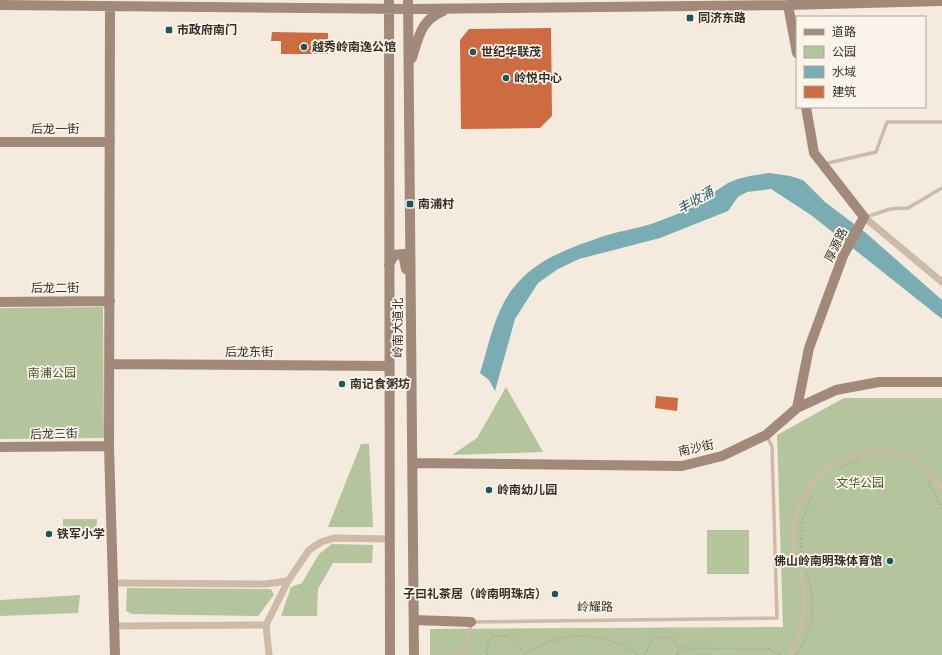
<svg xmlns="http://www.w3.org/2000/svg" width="942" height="655" font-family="Overpass,'Noto Sans SC',sans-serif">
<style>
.green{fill:#b4c49c}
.water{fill:#7aadb3}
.building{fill:#cd6b42}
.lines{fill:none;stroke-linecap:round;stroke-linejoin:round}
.path{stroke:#b9a592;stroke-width:1.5;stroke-dasharray:2 2;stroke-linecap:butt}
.lane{stroke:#cdbba8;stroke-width:3.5}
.street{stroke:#cdbba8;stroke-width:7}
.secondary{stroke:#a18a79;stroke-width:10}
.poi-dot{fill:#1b555e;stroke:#fbf4ea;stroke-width:1.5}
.labels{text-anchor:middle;stroke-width:3.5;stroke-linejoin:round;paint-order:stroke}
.poi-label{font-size:12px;font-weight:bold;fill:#392f29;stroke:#fbf4ea;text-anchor:start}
.street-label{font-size:12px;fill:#392f29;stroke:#fbf4ea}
.park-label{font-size:12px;fill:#45592b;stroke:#fbf4ea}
.water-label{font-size:13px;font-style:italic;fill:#1b555e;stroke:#fbf4ea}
</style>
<rect width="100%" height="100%" fill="#f4eadd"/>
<path class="green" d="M 103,307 L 104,438 L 0,439 L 0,308 Z
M 506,387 L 543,452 L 452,455 L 477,438 Z
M 844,398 L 942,398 L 942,655 L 430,655 L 430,629 L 783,627 L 777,435 Z
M 361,444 L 369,444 L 373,527 L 328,527 Z
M 63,519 L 97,519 L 96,537 L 63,537 Z
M 707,530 L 749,530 L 749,574 L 707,574 Z
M 332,544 L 373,545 L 372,563 L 333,563 L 318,589 L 317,616 L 281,616 L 291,587 L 302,583 L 319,554 Z
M 127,588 L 271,589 L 274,595 L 258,616 L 132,614 L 126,611 Z
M 80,595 L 78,613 L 0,616 L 0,600 Z"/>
<path class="water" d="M 769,173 L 790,176 L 803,180 L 825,202 L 866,233 L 942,300 L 942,319 L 811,215 L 771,189 L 747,192 L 738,197 L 728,211 L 660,238 L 579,259 L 558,269 L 538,283 L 515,319 L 495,391 L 489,380 L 480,373 C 489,345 495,309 515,286 C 536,259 572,247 604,236 C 623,230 643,228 662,220 C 672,216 683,212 693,207 C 705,200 716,190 728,183 C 740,177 756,175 769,173 Z"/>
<path class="building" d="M 551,28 L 552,116 L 540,128 L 461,129 L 460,40 L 469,29 Z
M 272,32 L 328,33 L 328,54 L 281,54 L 281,41 L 271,41 Z
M 656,396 L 678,398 L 677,411 L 655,408 Z"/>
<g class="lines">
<path class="path" d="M 841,467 L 858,461
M 928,482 L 938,499 L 942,512
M 801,552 L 802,521 L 812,496
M 487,655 L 488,643 L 493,636 C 511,634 516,640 524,655
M 523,655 C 563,630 599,629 639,655
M 645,655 C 651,637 656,635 673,638 L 679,648
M 677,655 L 679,648 L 767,649 L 782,655
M 796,655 C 814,632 817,600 807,573"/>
<path class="lane" d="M 824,164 L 876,152 L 887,122 L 942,122
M 866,217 L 890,209 L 908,208 L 942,188
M 456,655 L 468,642 L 471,622 L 777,618 L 772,446 L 767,437
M 789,655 C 801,634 807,613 804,588 C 801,571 793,555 793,538 C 792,504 818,466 851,456 C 863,452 877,452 890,453 C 913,456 930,471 942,490"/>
<path class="street" d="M 864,217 L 942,282
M 113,583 L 266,584 L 288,581
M 115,626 L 266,625
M 269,655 L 266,625 L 288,581 L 309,550 L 321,542 L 334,538 L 390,539"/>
<path class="secondary" d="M 389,0 L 390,655
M 408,0 L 414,655
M 0,5 L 409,9 L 788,5 L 942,1
M 788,5 L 797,53
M 110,6 L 109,446 L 115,655
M 412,58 C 419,36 421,20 443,11
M 0,142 L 110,142
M 389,265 L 394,255 L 403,254 L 406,269
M 0,302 L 110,301
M 109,364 L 389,366
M 797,408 L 809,348 L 843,256 L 864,217 L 814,153 L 806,107
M 0,447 L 109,446
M 412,463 L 682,466 L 722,456 L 766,435 L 797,408 L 836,390 L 879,382 L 942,382
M 414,620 L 471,622"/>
</g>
<g class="poi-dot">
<rect x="686" y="14" width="8" height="8" rx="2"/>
<rect x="165" y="26" width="8" height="8" rx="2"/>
<circle cx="304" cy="47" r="4"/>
<circle cx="473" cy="52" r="4"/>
<circle cx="506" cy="78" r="4"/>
<rect x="406" y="200" width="8" height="8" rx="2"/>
<circle cx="342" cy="384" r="4"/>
<circle cx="489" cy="490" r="4"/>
<circle cx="49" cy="534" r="4"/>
<circle cx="890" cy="561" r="4"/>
<circle cx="555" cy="594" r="4"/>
</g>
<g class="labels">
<g class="poi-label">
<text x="698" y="22">同济东路</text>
<text x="177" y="34">市政府南门</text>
<text x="312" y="51">越秀·岭南逸公馆</text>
<text x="481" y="56">世纪华联茂</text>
<text x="514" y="82">岭悦中心</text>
<text x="418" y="208">南浦村</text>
<text x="350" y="388">南记食粥坊</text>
<text x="497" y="494">岭南幼儿园</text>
<text x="57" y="538">铁军小学</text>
<text x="882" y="565" text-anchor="end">佛山岭南明珠体育馆</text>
<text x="547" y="598" text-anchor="end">子曰礼·茶居（岭南明珠店）</text>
</g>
<g class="street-label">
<text x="55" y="133">后龙一街</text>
<text transform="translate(836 245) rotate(-64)" y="4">厚源路</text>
<text x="55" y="292">后龙二街</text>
<text transform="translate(398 328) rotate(-90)" y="4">岭南大道北</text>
<text x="249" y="356">后龙东街</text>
<text transform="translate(54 434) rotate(-1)" y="4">后龙三街</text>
<text transform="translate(696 448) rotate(-12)" y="4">南沙街</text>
<text transform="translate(595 607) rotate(-1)" y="4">岭耀路</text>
</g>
<g class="park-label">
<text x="52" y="377">南浦公园</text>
<text x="860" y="487">文华公园</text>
</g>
<g class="water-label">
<text transform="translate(695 200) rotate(-30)" y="5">丰收涌</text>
</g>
</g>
<rect x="796" y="16" width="130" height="92" fill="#fbf4ea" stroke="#ada59d"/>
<rect x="804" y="29" width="20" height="6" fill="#a18a79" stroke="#ada59d"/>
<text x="832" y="36" font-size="12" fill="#392f29">道路</text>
<rect x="804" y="46" width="20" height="12" fill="#b4c49c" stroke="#ada59d"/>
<text x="832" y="56" font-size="12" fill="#392f29">公园</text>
<rect x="804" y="66" width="20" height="12" fill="#7aadb3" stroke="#ada59d"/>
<text x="832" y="76" font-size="12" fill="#392f29">水域</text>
<rect x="804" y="86" width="20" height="12" fill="#cd6b42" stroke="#ada59d"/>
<text x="832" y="96" font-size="12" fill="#392f29">建筑</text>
</svg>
